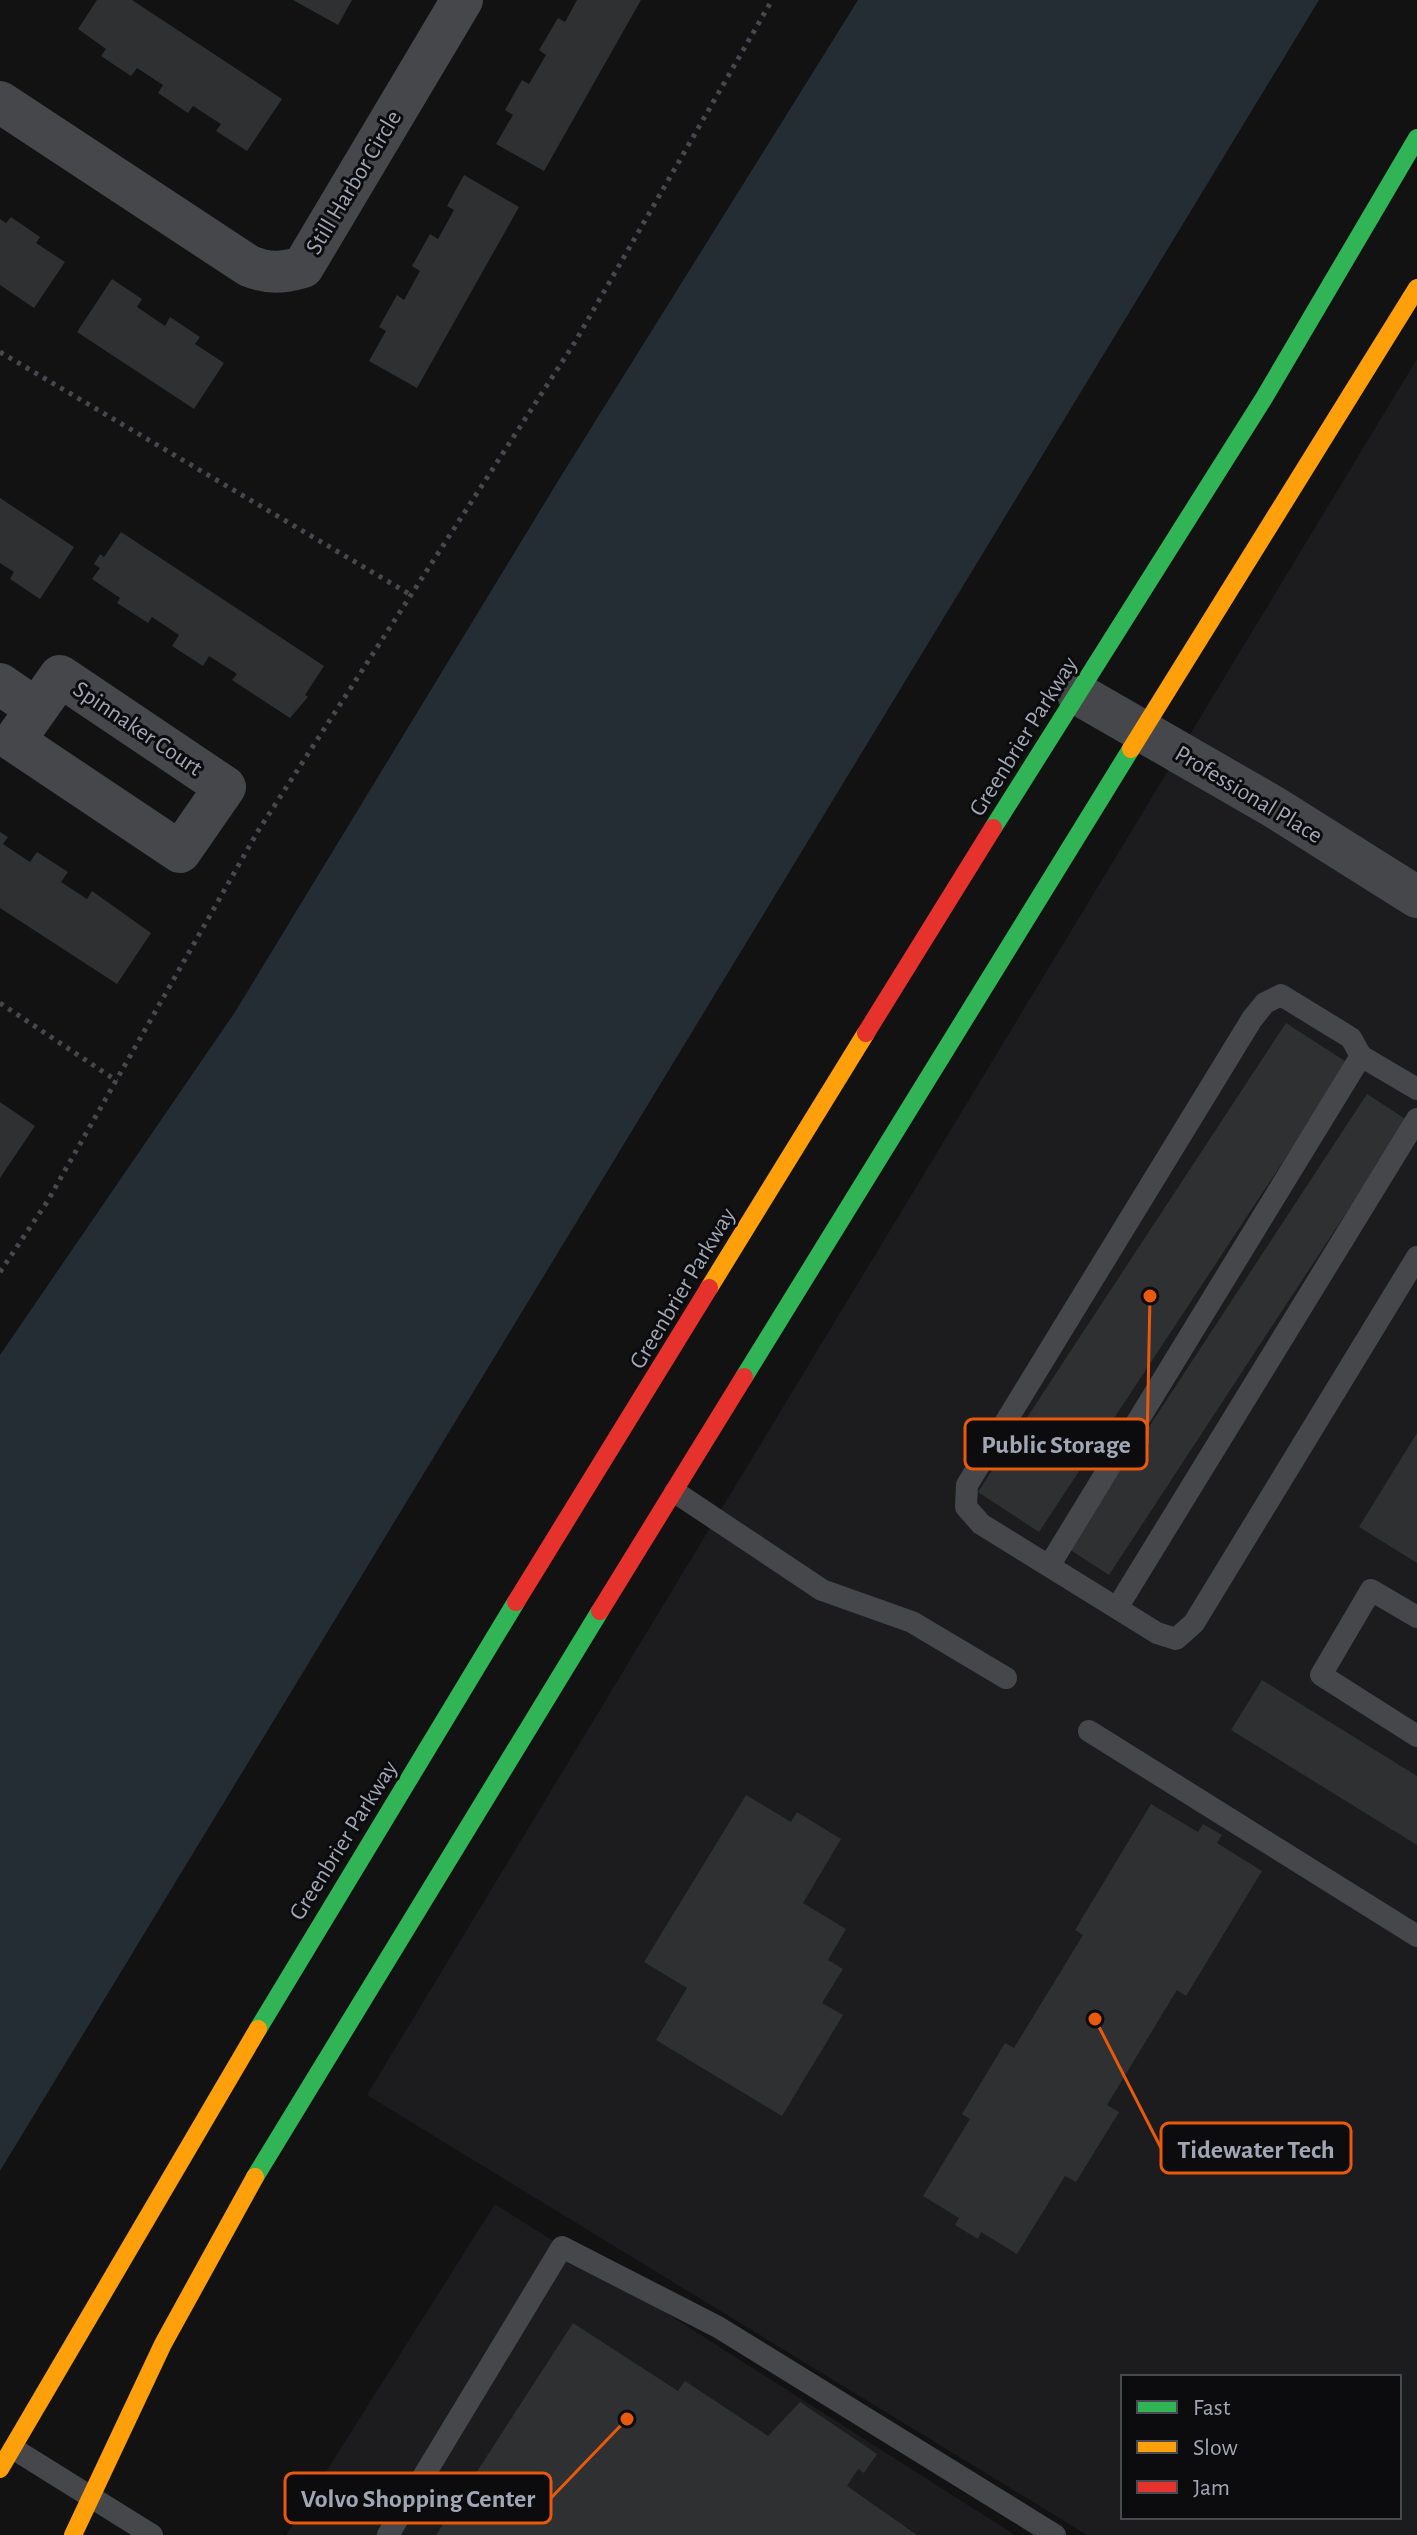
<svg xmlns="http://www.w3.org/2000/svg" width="1417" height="2535" font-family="'Alegreya Sans',sans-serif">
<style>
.built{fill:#1c1c1e;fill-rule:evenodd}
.water{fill:#242c34}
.building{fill:#2f3032}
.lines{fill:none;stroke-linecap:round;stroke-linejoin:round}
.path{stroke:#47484d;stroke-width:5;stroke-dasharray:4 6;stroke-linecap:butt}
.lane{stroke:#46474b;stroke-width:22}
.street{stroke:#46474b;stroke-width:42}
.fast{stroke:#30b455;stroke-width:18}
.slow{stroke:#ff9f0a;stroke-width:18}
.jam{stroke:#e5322d;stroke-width:18}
.labels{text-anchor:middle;stroke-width:6;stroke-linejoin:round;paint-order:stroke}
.street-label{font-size:24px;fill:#a1a6b5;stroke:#0c0c0e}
.leader{fill:none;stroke:#e8590c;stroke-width:3}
.callout-dot{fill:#e8590c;stroke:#0c0c0e;stroke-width:3}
.callout{fill:#0c0c0e;stroke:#e8590c;stroke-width:3}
.callout-label{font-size:26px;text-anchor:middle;font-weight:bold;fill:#a1a6b5}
</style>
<rect width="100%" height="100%" fill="#121212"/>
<path class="built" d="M 1417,359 L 1417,2535 L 1087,2535 L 367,2095 ZM 1123,2377 L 1399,2377 L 1399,2517 L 1123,2517 Z
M 495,2204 L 1015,2535 L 286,2535 Z"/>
<path class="water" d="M 858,0 L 1319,0 L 0,2171 L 0,1355 L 235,1012 L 558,481 Z"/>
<path class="building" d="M 97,0 L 132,0 L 282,99 L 247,151 L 216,131 L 221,124 L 193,106 L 188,113 L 158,93 L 163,85 L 137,68 L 131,76 L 101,56 L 106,49 L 78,29 Z
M 293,0 L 352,0 L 338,25 Z
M 577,0 L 641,0 L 544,171 L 496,144 L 513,115 L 505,110 L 522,80 L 529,84 L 546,55 L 539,50 L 558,18 L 565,22 Z
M 464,175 L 519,207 L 417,388 L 369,361 L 386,331 L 379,327 L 397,295 L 404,300 L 420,271 L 412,266 L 430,234 L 438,239 L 454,210 L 447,206 Z
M 11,217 L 40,237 L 36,243 L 65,262 L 34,308 L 0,285 L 0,219 L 6,223 Z
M 112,279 L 142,299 L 137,307 L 165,326 L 170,317 L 200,337 L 195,344 L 224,363 L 194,409 L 77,332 Z
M 0,498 L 74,547 L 40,599 L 10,579 L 14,572 L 0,563 Z
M 121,532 L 324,666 L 305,695 L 308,697 L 290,718 L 232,680 L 237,674 L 209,656 L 203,666 L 172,646 L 179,635 L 152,617 L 148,623 L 117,603 L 120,598 L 92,579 L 100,568 L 94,564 L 100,554 L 104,557 Z
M 0,832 L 8,837 L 3,844 L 30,862 L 37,852 L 68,872 L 61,882 L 87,899 L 92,891 L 151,933 L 117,984 L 0,908 Z
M 1286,1023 L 1348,1063 L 1039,1532 L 978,1492 Z
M 1367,1094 L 1407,1120 L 1109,1575 L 1069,1549 Z
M 0,1102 L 35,1126 L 0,1178 Z
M 1417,1433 L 1417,1563 L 1359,1527 Z
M 1262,1680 L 1417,1776 L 1417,1845 L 1231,1730 Z
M 746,1795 L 791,1822 L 797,1812 L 841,1839 L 803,1903 L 846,1929 L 828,1960 L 843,1969 L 822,2003 L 843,2015 L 782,2116 L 656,2040 L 687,1988 L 644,1962 Z
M 1151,1804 L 1198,1832 L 1203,1824 L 1222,1835 L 1217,1843 L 1262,1871 L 1186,1996 L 1177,1990 L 1107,2105 L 1119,2112 L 1076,2182 L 1065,2176 L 1017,2254 L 981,2232 L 978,2239 L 955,2225 L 959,2218 L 923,2196 L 970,2119 L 962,2114 L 1005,2043 L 1014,2048 L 1083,1935 L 1075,1930 Z
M 573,2323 L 678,2391 L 685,2381 L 768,2436 L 800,2402 L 877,2454 L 864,2473 L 858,2469 L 847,2486 L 917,2535 L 436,2535 Z"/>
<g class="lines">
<path class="path" d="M 0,352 L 411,595
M 0,1003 L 117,1081
M 0,1272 L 47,1202 L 258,831 L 575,342 L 772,0"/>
<path class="lane" d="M 1417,1089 L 1361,1056 L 1351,1038 L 1281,995 L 1265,1003 L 1252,1019 L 967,1485 L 966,1507 L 981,1524 L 1157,1633 L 1176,1639 L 1194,1623 L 1417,1257
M 675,1492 L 822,1590 L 912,1622 L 1006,1678
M 1049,1566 L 1361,1056
M 1117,1608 L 1417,1119
M 1417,1617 L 1371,1590 L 1321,1675 L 1417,1736
M 1089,1731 L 1417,1936
M 14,2449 L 152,2535
M 388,2535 L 562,2247 L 718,2327 L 1055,2535"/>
<path class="street" d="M 0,102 L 249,266 C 269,274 282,273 303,267 L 462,0
M 60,676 L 225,787 L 180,852 L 14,741 Z
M 0,684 L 35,708
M 1078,694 L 1274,807 L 1417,897"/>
<path class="fast" d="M 993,828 L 1264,398 L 1417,138
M 744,1377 L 1131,749
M 258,2029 L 516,1602
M 255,2177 L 600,1611"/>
<path class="slow" d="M 1131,749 L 1417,288
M 709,1288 L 866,1033
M 0,2469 L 258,2029
M 73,2535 L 163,2344 L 255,2177"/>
<path class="jam" d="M 866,1033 L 993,828
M 516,1602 L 709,1288
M 600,1611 L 744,1377"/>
</g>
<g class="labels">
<g class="street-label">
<text transform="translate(353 182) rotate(-59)" y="8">Still Harbor Circle</text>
<text transform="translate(138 728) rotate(34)" y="8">Spinnaker Court</text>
<text transform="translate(1023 736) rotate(-58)" y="8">Greenbrier Parkway</text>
<text transform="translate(1249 794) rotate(31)" y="8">Professional Place</text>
<text transform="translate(682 1288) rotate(-59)" y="8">Greenbrier Parkway</text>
<text transform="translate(343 1840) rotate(-58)" y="8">Greenbrier Parkway</text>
</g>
</g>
<path class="leader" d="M1150 1296L1147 1444M1095 2019L1161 2148M627 2419L551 2498"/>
<g class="callout-dot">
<circle cx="1150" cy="1296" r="8"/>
<circle cx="1095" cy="2019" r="8"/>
<circle cx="627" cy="2419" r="8"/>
</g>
<g class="callout">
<rect x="965" y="1419" width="182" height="50" rx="8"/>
<rect x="1161" y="2123" width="190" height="50" rx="8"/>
<rect x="285" y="2473" width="266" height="50" rx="8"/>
</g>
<g class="callout-label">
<text x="1056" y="1453">Public Storage</text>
<text x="1256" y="2158">Tidewater Tech</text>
<text x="418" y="2507">Volvo Shopping Center</text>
</g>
<rect x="1121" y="2375" width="280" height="144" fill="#0c0c0e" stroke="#484a51" stroke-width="2"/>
<rect x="1137" y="2401" width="40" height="12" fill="#30b455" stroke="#484a51" stroke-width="2"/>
<text x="1193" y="2415" font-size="24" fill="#a1a6b5">Fast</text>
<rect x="1137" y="2441" width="40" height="12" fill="#ff9f0a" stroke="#484a51" stroke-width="2"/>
<text x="1193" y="2455" font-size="24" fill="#a1a6b5">Slow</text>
<rect x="1137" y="2481" width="40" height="12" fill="#e5322d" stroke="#484a51" stroke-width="2"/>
<text x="1193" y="2495" font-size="24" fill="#a1a6b5">Jam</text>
</svg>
